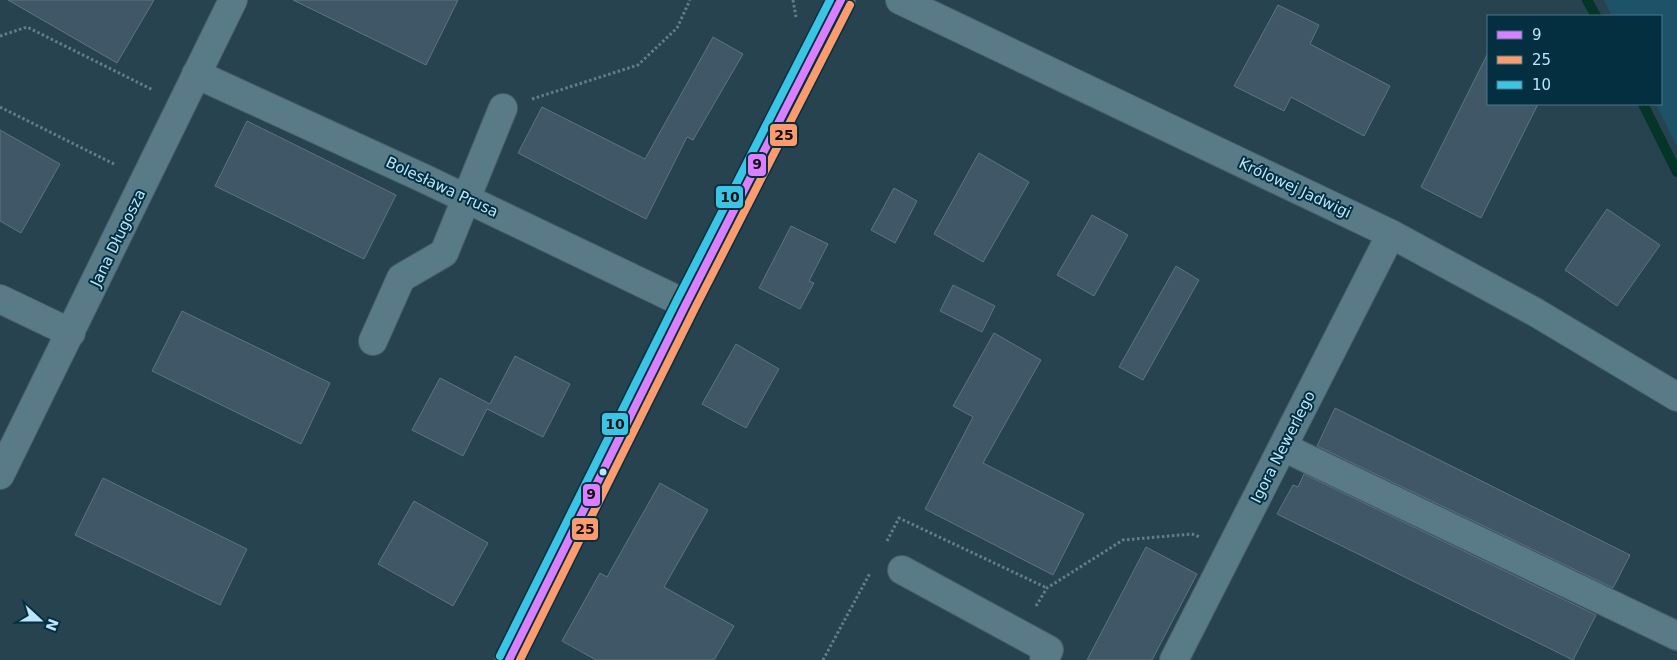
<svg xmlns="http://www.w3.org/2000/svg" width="1677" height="660" font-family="'DejaVu Sans',sans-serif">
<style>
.built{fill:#1d5269}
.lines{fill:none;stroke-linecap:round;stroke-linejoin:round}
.stream{stroke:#053429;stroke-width:10}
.building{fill:#3f5767;stroke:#5c7485}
.minor-casing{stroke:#475f6b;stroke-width:30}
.path{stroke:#637e8a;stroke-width:3;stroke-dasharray:2.5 2.5;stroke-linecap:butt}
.minor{stroke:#597a87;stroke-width:28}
.bus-1-casing{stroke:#042f40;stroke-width:11}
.bus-2-casing{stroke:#042f40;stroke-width:11}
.bus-3-casing{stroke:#042f40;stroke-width:11}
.bus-1{stroke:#d880ff;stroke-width:8}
.bus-2{stroke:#fc9b6d;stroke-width:8}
.bus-3{stroke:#3ac5e4;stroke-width:8}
.bus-dot{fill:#bbe6fc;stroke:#042f40;stroke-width:2}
.labels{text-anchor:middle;stroke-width:4;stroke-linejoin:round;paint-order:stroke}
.street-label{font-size:15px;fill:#bbe6fc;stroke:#042f40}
.line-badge{stroke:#042f40;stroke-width:2}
.pale-badge-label{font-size:14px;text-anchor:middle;font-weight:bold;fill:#111}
</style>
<rect width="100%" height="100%" fill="#27434f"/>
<path class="built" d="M 1604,0 L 1677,0 L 1677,147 L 1656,104 L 1661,104 L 1661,16 L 1612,16 Z"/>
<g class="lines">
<path class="stream" d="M 1587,0 L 1596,16
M 1643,104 L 1677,172"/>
</g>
<path class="building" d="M 8,0 L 154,0 L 117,63 Z
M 293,0 L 458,0 L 426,65 Z
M 1278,5 L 1319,25 L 1310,44 L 1390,86 L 1364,136 L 1291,97 L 1284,111 L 1234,86 Z
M 713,37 L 743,54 L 693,140 L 687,137 L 646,219 L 518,153 L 542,107 L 645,159 Z
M 1488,53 L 1488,104 L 1538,104 L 1481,218 L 1421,187 Z
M 247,121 L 396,195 L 364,259 L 215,186 Z
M 0,130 L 60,164 L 21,233 L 0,221 Z
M 979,153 L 1029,182 L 983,262 L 934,234 Z
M 894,188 L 917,201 L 895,243 L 871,230 Z
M 1607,209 L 1660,245 L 1617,306 L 1565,270 Z
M 1092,215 L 1128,235 L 1094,296 L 1057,275 Z
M 791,226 L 828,244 L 809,281 L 814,283 L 800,309 L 759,288 Z
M 1176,266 L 1199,280 L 1143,380 L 1119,367 Z
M 953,285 L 995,306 L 982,332 L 940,311 Z
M 182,311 L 330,383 L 301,444 L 152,371 Z
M 994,333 L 1041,360 L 983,463 L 1084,514 L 1053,575 L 925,509 L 973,417 L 953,406 Z
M 736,344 L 779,369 L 746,428 L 702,404 Z
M 515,356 L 570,384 L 543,437 L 487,409 L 463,456 L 412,430 L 440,378 L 490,404 Z
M 1335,408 L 1630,555 L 1613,588 L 1317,446 Z
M 1304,474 L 1596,615 L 1573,660 L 1277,514 L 1293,485 L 1298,487 Z
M 103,478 L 247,549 L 220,605 L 75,535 Z
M 660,483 L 708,510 L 664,587 L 734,626 L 714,660 L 596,660 L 562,641 L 600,573 L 607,577 Z
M 414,501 L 488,543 L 453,606 L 378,564 Z
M 1146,547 L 1197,574 L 1152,660 L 1087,660 Z"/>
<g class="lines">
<defs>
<path id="minor" d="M 900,0 L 1391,234 L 1535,312 L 1677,397
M 196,74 L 423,178 L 686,304
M 0,299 L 71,333
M 373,341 L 401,278 L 444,253 L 503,108
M 1283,447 L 1677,636
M 0,475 L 233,0
M 902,570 L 1049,650 L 1044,660
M 509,660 L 686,304 L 841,0
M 1174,660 L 1391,234"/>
</defs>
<use href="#minor" class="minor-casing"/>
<path class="path" d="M 793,0 L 796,17
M 0,36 L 27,27 L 153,90
M 532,99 L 638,65 L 677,28 L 690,0
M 0,107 L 116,165
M 887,541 L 899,518 L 1047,588
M 1036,606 L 1047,588 L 1123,540 L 1192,534 L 1200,537
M 823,660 L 870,573"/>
<use href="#minor" class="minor"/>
<defs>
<path id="bus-1" d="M 509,660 L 686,304 L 841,0"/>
<path id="bus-2" d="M 520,660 L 695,308 L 850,5"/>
<path id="bus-3" d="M 500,656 L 677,300 L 830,0"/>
</defs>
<use href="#bus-1" class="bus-1-casing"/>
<use href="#bus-2" class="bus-2-casing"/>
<use href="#bus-3" class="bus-3-casing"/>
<use href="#bus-1" class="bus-1"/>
<use href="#bus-2" class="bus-2"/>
<use href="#bus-3" class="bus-3"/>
</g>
<circle class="bus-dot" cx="603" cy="472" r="4.5"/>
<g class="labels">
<g class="street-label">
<text transform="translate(442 187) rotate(25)" y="5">Bolesława Prusa</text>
<text transform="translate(1295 188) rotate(25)" y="5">Królowej Jadwigi</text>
<text transform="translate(118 238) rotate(-64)" y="5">Jana Długosza</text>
<text transform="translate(1283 447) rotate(-63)" y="5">Igora Newerlego</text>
</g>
</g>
<g class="line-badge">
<rect x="769" y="123" width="29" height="24" rx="5" fill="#fc9b6d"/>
<rect x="747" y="153" width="20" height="24" rx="5" fill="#d880ff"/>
<rect x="715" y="185" width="29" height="24" rx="5" fill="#3ac5e4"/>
<rect x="601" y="412" width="28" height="24" rx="5" fill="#3ac5e4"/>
<rect x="582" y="483" width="19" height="24" rx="5" fill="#d880ff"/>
<rect x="571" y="517" width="28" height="24" rx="5" fill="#fc9b6d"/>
</g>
<g class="pale-badge-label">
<text x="784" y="140">25</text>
<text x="757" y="169">9</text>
<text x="730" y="202">10</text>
<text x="615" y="429">10</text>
<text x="591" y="499">9</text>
<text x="585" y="534">25</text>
</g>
<rect x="1487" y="15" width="175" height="90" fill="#042f40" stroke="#4d788b"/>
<rect x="1497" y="31" width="25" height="8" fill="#d880ff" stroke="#4d788b"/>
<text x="1532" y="40" font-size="15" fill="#bbe6fc">9</text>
<rect x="1497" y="56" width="25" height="8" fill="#fc9b6d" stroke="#4d788b"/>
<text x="1532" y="65" font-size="15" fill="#bbe6fc">25</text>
<rect x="1497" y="81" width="25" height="8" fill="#3ac5e4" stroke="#4d788b"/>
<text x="1532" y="90" font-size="15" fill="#bbe6fc">10</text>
<g transform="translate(40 620) rotate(111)" stroke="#042f40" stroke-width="4" paint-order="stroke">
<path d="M0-4L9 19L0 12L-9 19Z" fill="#bbe6fc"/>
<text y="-8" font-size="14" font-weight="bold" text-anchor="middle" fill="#bbe6fc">N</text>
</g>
</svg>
